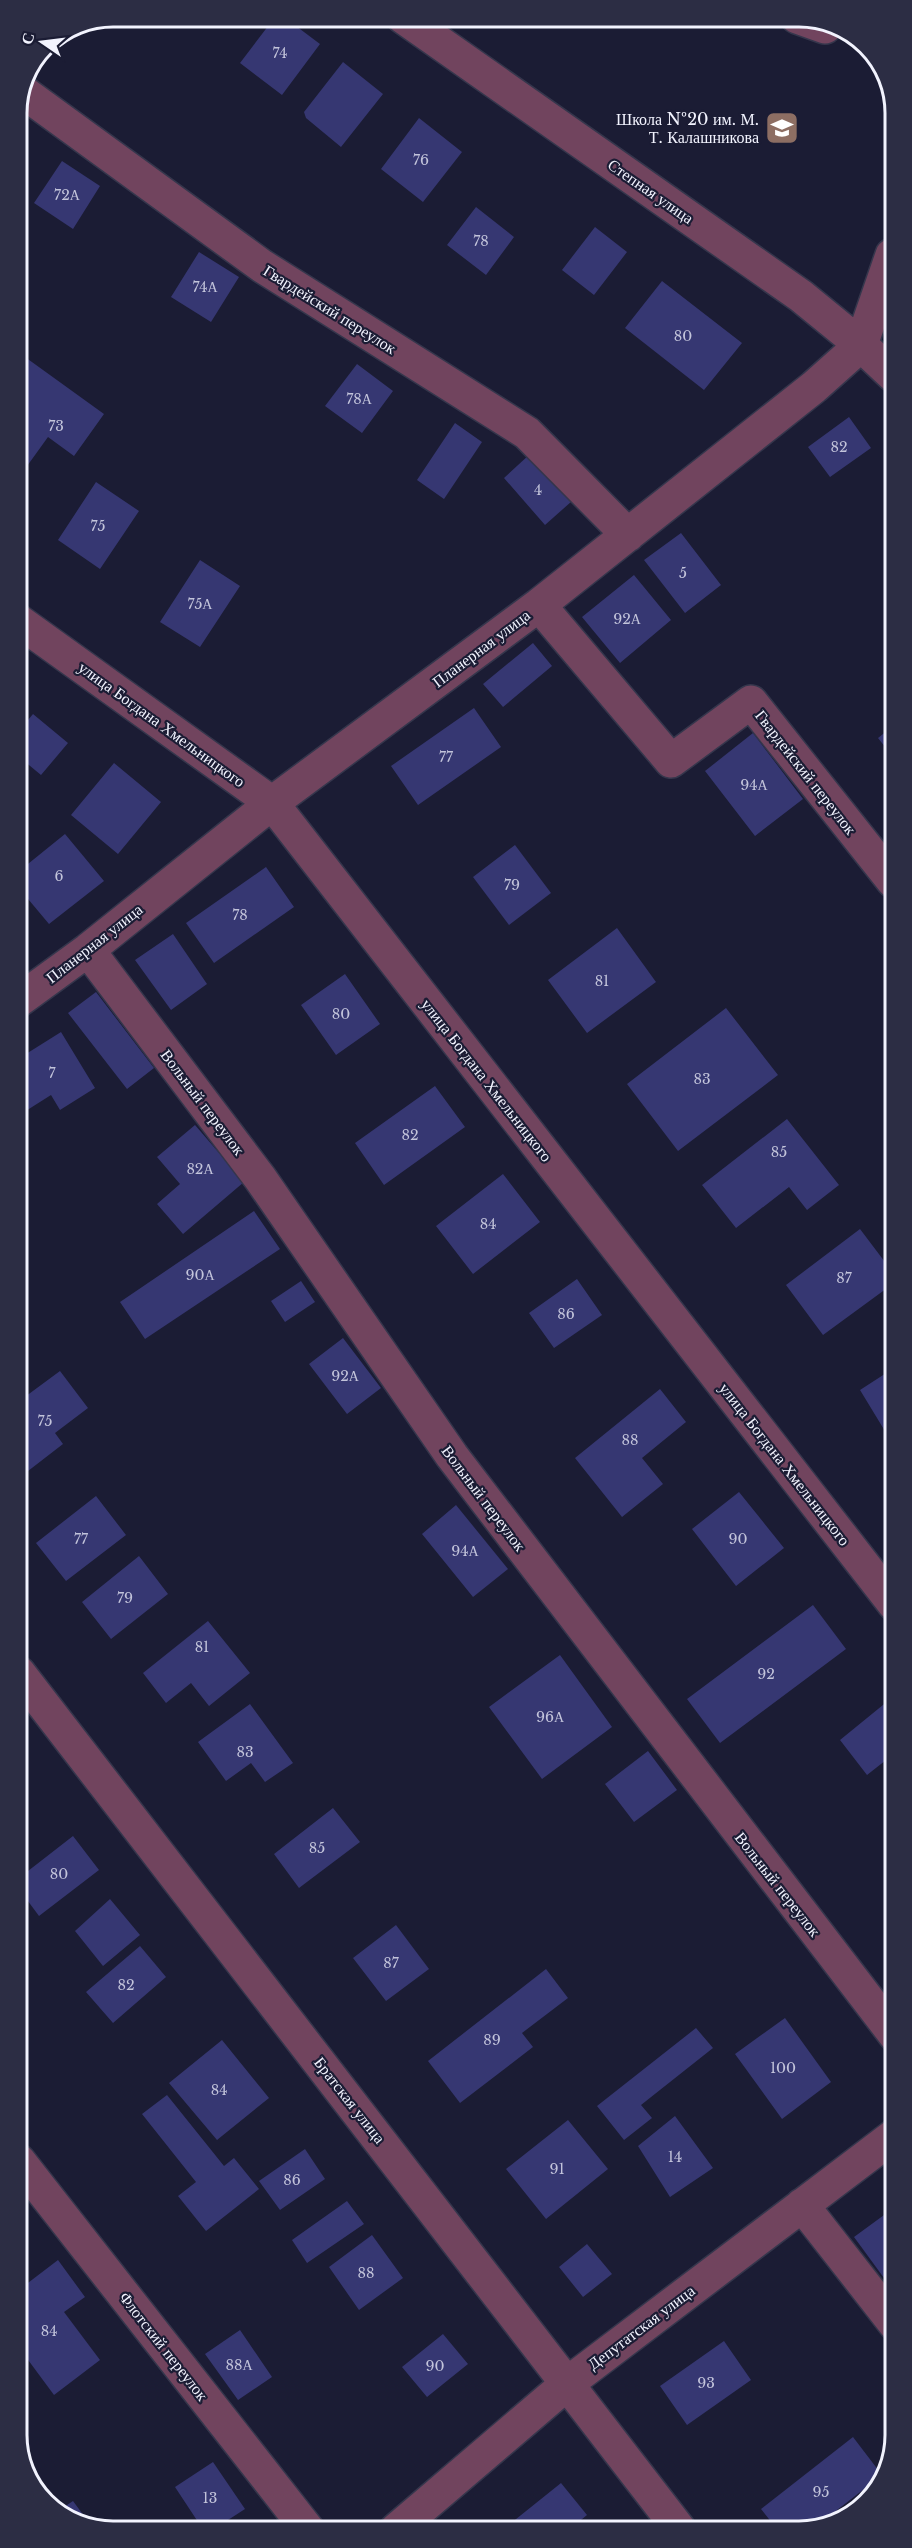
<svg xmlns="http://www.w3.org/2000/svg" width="912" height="2548" font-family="'Libre Baskerville',serif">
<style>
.building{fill:#363772}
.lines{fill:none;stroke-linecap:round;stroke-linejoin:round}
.minor-casing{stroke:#35364c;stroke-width:36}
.minor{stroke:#71445e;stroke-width:33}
.labels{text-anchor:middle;stroke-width:4.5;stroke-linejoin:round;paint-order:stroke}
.number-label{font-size:14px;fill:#c3c4db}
.poi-label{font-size:16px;fill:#f2f3fe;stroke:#1b1c34;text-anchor:end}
.street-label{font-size:16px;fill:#f2f3fe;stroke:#1b1c34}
.rim{fill:none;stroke:#f2f3fe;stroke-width:3}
</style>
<rect width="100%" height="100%" fill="#1b1c34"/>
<path class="building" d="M 275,17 L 284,17 L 320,44 L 282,95 L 240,63 Z
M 343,62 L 383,94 L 341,147 L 306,118 L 304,112 Z
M 419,118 L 462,152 L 423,202 L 381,169 Z
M 62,161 L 100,186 L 73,229 L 34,203 Z
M 476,207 L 514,237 L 486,275 L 447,245 Z
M 595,227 L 627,252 L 594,295 L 562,270 Z
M 199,252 L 239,277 L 211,322 L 171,297 Z
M 662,281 L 742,343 L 704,390 L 625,328 Z
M 25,357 L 104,414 L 74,456 L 48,437 L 17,480 L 17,368 Z
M 357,364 L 393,391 L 362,433 L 325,406 Z
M 849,417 L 871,448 L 830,477 L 808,447 Z
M 455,423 L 482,442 L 444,499 L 417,480 Z
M 530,454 L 572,501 L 545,525 L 504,478 Z
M 96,482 L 139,511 L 100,569 L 58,540 Z
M 681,533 L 721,585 L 685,613 L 644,560 Z
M 200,560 L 240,586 L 200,647 L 160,622 Z
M 634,575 L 671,620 L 620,663 L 582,617 Z
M 533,643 L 552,666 L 503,707 L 483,684 Z
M 474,708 L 501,747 L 418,805 L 391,766 Z
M 33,714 L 68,743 L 41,775 L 18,756 L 18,732 Z
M 893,726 L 893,757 L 878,738 Z
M 753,733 L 803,799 L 755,836 L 705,771 Z
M 114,763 L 161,802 L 118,854 L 71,815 Z
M 65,834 L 104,881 L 49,924 L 18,887 L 18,872 Z
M 515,845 L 551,893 L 509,925 L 473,877 Z
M 266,867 L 294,907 L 214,963 L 186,923 Z
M 617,928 L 656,982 L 587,1033 L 548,980 Z
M 173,934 L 207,984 L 171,1010 L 135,960 Z
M 345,974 L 380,1024 L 336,1055 L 301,1005 Z
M 96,992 L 154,1068 L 127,1089 L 68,1013 Z
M 726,1008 L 778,1075 L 678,1151 L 627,1084 Z
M 61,1032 L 95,1088 L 60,1110 L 51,1095 L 21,1114 L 18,1110 L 18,1059 Z
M 435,1086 L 465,1127 L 384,1185 L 355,1143 Z
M 787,1119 L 839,1185 L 807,1210 L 789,1187 L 736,1228 L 702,1185 Z
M 195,1125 L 244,1182 L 183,1234 L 157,1204 L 180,1184 L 157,1157 Z
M 503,1174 L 540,1222 L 473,1274 L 436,1226 Z
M 254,1211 L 280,1249 L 145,1339 L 120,1302 Z
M 860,1229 L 894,1274 L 894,1283 L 823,1335 L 786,1285 Z
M 577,1279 L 602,1315 L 554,1348 L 529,1313 Z
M 301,1281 L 315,1302 L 285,1322 L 271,1301 Z
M 343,1338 L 381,1388 L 347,1414 L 309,1364 Z
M 894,1368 L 894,1439 L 891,1441 L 860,1390 Z
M 60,1371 L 88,1408 L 55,1433 L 63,1444 L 19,1478 L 18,1402 Z
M 660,1389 L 686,1422 L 642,1458 L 663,1484 L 622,1517 L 575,1458 Z
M 739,1492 L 784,1548 L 736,1586 L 692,1529 Z
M 96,1496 L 126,1535 L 66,1581 L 36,1543 Z
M 456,1505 L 508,1569 L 473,1597 L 422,1534 Z
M 139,1556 L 168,1594 L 111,1639 L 82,1602 Z
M 813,1605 L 846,1649 L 720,1743 L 687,1699 Z
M 208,1621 L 250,1673 L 209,1706 L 191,1683 L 166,1703 L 143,1673 Z
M 560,1655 L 612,1727 L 542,1779 L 489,1707 Z
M 894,1696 L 895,1753 L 867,1775 L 840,1740 Z
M 250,1704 L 293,1763 L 265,1782 L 251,1763 L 226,1781 L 198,1742 Z
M 648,1751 L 677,1790 L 634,1822 L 605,1784 Z
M 19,1769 L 25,1779 L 19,1783 Z
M 333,1808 L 360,1842 L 299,1888 L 274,1854 Z
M 73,1836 L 99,1870 L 39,1916 L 19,1889 L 19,1878 Z
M 110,1899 L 140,1935 L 103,1966 L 75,1931 Z
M 396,1925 L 429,1969 L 386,2001 L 353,1958 Z
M 140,1946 L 166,1977 L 113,2023 L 86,1992 Z
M 546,1969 L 568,1998 L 522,2033 L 533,2047 L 460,2103 L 428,2061 Z
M 785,2018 L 831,2082 L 782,2119 L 735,2054 Z
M 696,2028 L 713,2048 L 641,2105 L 652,2118 L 624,2140 L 597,2106 Z
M 222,2040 L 269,2098 L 217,2140 L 169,2083 Z
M 167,2095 L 224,2166 L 234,2158 L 259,2189 L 206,2231 L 178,2196 L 196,2182 L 142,2114 Z
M 675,2116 L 713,2168 L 670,2197 L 638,2146 Z
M 568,2120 L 608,2169 L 546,2219 L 506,2169 Z
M 305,2149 L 325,2179 L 280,2210 L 259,2181 Z
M 347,2201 L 364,2224 L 307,2263 L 292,2240 Z
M 895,2207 L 895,2293 L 854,2237 Z
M 372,2235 L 403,2278 L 359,2310 L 329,2267 Z
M 587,2244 L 612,2274 L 583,2297 L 559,2267 Z
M 58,2260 L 85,2297 L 64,2312 L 100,2360 L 54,2395 L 20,2349 L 20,2289 Z
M 240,2330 L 272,2377 L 238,2400 L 205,2354 Z
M 443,2334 L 468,2364 L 427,2397 L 402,2367 Z
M 724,2341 L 751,2380 L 687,2425 L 660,2386 Z
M 853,2437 L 882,2475 L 814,2528 L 776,2528 L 761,2509 Z
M 213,2462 L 245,2509 L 211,2531 L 204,2531 L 175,2487 Z
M 561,2483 L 587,2515 L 570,2529 L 508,2530 L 506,2527 Z
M 73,2501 L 90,2524 L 58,2511 Z
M 485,2521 L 491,2530 L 475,2530 Z"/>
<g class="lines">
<defs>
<path id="minor" d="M 403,17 L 801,296 L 861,345 L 893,375
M 797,17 L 825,27 L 826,25
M 23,92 L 262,266 L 527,433 L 628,535
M 539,605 L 671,761 L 751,702 L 893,881
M 17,620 L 272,803 L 894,1604
M 88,950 L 260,1178 L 452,1456 L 895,2035
M 18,1001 L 88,950 L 272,803 L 539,605 L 814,387 L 861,345 L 892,255
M 19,1673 L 679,2529
M 19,2161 L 308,2530
M 802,2205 L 895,2324
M 396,2530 L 568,2383 L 895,2135"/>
</defs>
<use href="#minor" class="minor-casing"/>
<use href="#minor" class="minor"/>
</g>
<defs>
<symbol id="school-square" viewBox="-11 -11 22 22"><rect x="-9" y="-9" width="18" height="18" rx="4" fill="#8d6e63" stroke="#1b1c34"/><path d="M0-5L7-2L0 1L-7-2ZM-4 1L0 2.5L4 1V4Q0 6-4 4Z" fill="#fff"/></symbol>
</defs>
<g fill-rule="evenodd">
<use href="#school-square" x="763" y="109" width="38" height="38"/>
</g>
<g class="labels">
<g class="number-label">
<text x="280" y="58">74</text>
<text x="421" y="165">76</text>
<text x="67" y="200">72А</text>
<text x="481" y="246">78</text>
<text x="205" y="292">74А</text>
<text x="683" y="341">80</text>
<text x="359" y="404">78А</text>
<text x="56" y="431">73</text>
<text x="839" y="452">82</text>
<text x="538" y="495">4</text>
<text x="98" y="531">75</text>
<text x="683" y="578">5</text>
<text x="200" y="609">75А</text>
<text x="627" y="624">92А</text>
<text x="446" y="762">77</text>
<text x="754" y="790">94А</text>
<text x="59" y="881">6</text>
<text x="512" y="890">79</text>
<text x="240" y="920">78</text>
<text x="602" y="986">81</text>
<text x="341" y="1019">80</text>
<text x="52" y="1078">7</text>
<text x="702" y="1084">83</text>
<text x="410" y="1140">82</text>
<text x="779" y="1157">85</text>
<text x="200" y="1174">82А</text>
<text x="488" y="1229">84</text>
<text x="200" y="1280">90А</text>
<text x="844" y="1283">87</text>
<text x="566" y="1319">86</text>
<text x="345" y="1381">92А</text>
<text x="45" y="1426">75</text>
<text x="630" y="1445">88</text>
<text x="81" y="1544">77</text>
<text x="738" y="1544">90</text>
<text x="465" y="1556">94А</text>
<text x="125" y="1603">79</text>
<text x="202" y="1652">81</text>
<text x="766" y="1679">92</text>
<text x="550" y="1722">96А</text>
<text x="245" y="1757">83</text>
<text x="317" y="1853">85</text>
<text x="59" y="1879">80</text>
<text x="391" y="1968">87</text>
<text x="126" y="1990">82</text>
<text x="492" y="2045">89</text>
<text x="783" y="2073">100</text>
<text x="219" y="2095">84</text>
<text x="675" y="2162">14</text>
<text x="557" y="2174">91</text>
<text x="292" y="2185">86</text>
<text x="366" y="2278">88</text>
<text x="49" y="2336">84</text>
<text x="239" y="2370">88А</text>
<text x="435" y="2371">90</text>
<text x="706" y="2388">93</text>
<text x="821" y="2497">95</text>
<text x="210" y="2503">13</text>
</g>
<g class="poi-label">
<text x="759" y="125">Школа №20 им. М.<tspan x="759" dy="18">Т. Калашникова</tspan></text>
</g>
<g class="street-label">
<text transform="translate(651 191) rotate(35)" y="6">Степная улица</text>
<text transform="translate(330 309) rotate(32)" y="6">Гвардейский переулок</text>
<text transform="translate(481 648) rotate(-37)" y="6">Планерная улица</text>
<text transform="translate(162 724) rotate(36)" y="6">улица Богдана Хмельницкого</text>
<text transform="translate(806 772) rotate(52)" y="6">Гвардейский переулок</text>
<text transform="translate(94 943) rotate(-38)" y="6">Планерная улица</text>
<text transform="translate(487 1080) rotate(52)" y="6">улица Богдана Хмельницкого</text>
<text transform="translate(203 1102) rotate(53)" y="6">Вольный переулок</text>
<text transform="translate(785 1464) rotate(52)" y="6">улица Богдана Хмельницкого</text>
<text transform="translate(484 1498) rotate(53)" y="6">Вольный переулок</text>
<text transform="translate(778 1884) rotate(52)" y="6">Вольный переулок</text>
<text transform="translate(350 2100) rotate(52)" y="6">Братская улица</text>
<text transform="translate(641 2327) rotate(-37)" y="6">Депутатская улица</text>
<text transform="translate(164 2346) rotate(52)" y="6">Флотский переулок</text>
</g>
</g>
<path d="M0 0H912V2548H0ZM113 27H799A86 86 0 0 1 885 113V2435A86 86 0 0 1 799 2521H113A86 86 0 0 1 27 2435V113A86 86 0 0 1 113 27Z" fill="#2c2d44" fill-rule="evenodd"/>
<path class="rim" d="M113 27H799A86 86 0 0 1 885 113V2435A86 86 0 0 1 799 2521H113A86 86 0 0 1 27 2435V113A86 86 0 0 1 113 27Z"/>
<g transform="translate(42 42) rotate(284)" stroke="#1b1c34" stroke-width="4.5" paint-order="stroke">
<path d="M0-4.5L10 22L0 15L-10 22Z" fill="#f2f3fe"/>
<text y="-9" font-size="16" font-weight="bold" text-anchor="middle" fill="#f2f3fe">С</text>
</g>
</svg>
